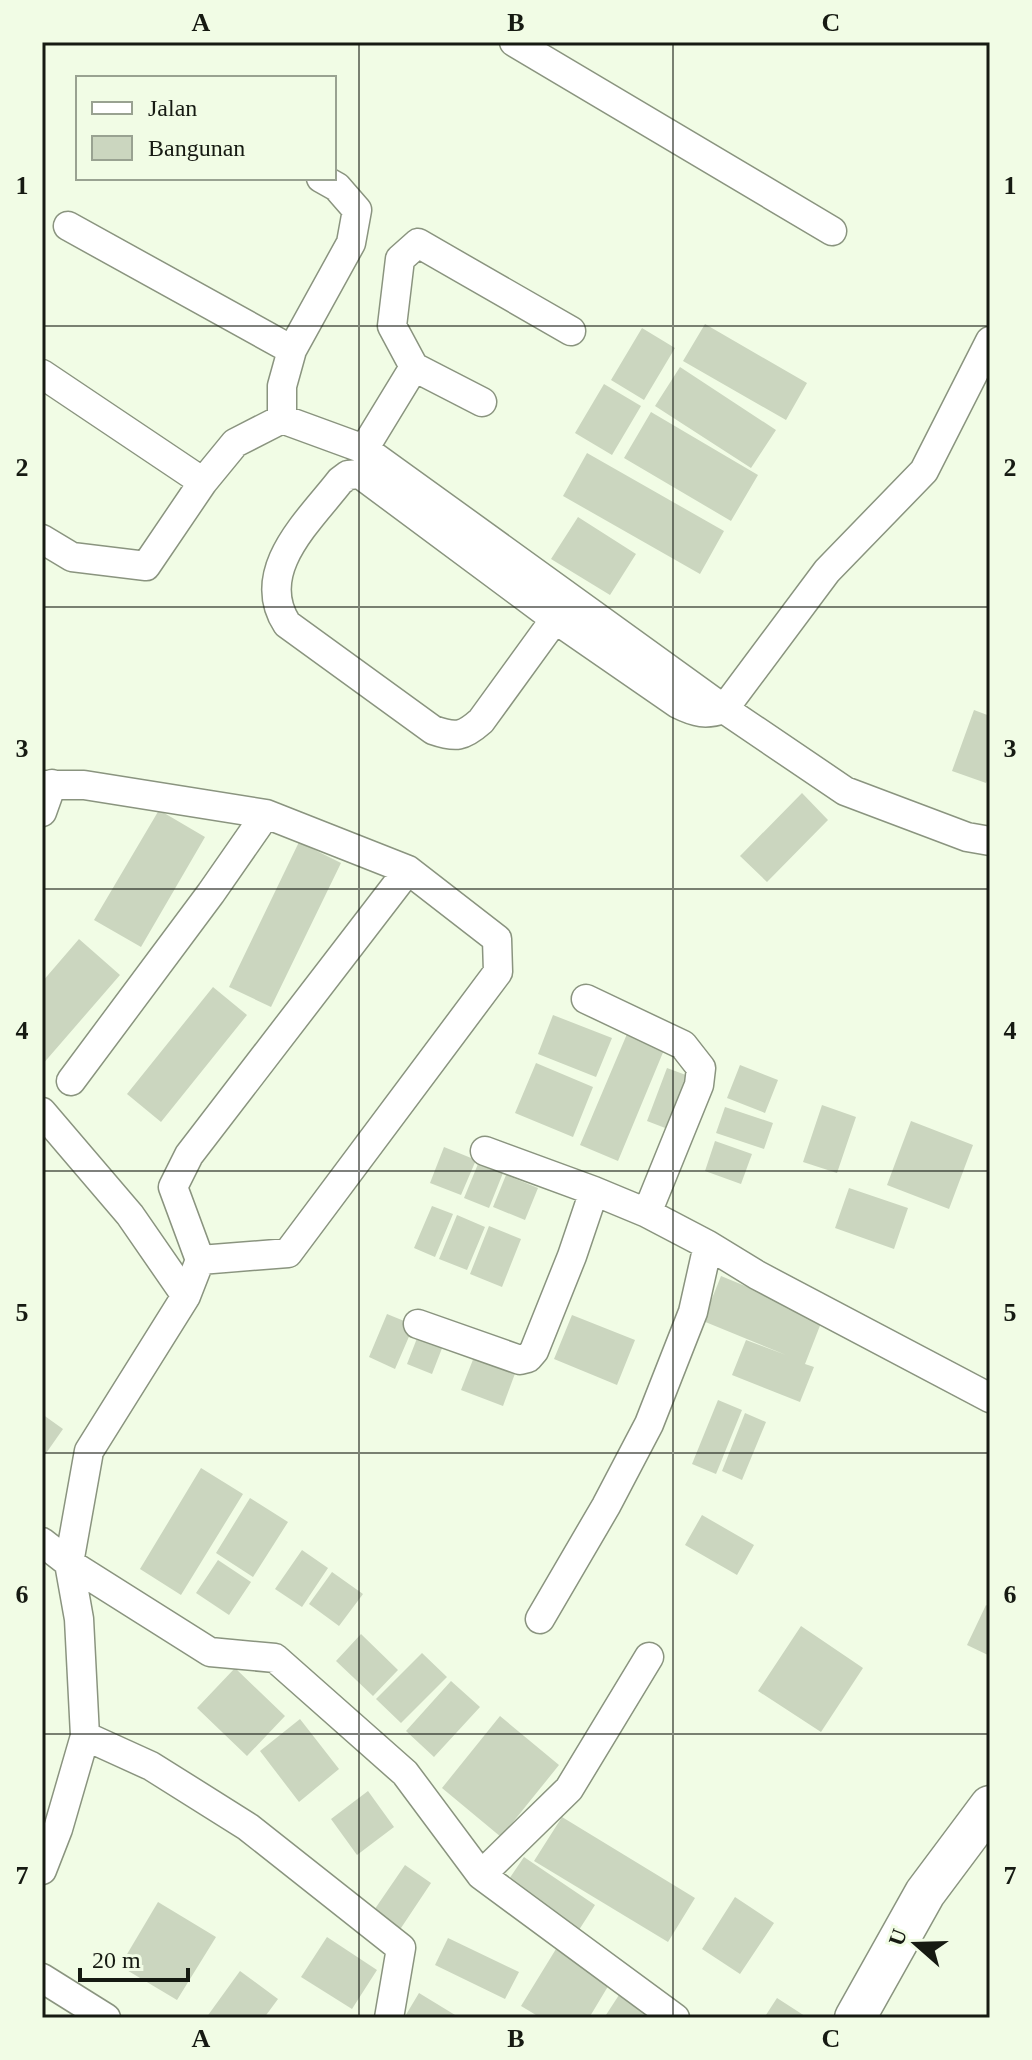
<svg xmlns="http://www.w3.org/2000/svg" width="1032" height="2060" font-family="'Times New Roman',serif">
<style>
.building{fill:#cbd6bf}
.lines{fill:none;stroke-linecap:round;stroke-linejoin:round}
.street-casing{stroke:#8a947f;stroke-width:31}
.secondary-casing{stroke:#8a947f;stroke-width:43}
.street{stroke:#fff;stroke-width:28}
.secondary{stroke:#fff;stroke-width:40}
.grid{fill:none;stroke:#161a12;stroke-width:2;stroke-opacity:0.55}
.neatline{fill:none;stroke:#161a12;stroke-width:3}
.grid-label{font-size:26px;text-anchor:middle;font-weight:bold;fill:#161a12}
</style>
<rect width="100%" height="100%" fill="#f1fce5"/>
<path class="building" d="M 705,324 L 807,383 L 786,420 L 683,361 Z
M 642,328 L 675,348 L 644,400 L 611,380 Z
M 680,367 L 776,430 L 751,468 L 655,406 Z
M 604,384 L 641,406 L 612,455 L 575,433 Z
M 651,412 L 758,475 L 731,521 L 624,458 Z
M 587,453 L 724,531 L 700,574 L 563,496 Z
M 578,517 L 636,554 L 610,595 L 551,559 Z
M 974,710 L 990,716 L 990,773 L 986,783 L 952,771 Z
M 802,793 L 828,820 L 767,882 L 740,856 Z
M 159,810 L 205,837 L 141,947 L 94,920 Z
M 299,842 L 341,863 L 271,1007 L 229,987 Z
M 79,939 L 120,975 L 42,1065 L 42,982 Z
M 213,987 L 247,1015 L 161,1122 L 127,1094 Z
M 553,1015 L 612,1038 L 596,1077 L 538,1054 Z
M 627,1034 L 664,1050 L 618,1161 L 580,1145 Z
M 536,1063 L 593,1087 L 573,1137 L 515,1113 Z
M 740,1065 L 778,1080 L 765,1113 L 727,1098 Z
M 667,1068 L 694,1078 L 673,1131 L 647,1121 Z
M 822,1105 L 856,1117 L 837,1173 L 803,1162 Z
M 725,1107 L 773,1123 L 764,1149 L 716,1133 Z
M 911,1121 L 973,1145 L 949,1209 L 887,1185 Z
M 715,1141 L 752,1154 L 741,1184 L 705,1171 Z
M 444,1147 L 476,1160 L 461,1195 L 430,1183 Z
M 478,1164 L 503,1173 L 489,1208 L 464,1198 Z
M 506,1175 L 538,1188 L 525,1220 L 493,1207 Z
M 849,1188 L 908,1208 L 894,1249 L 835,1228 Z
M 432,1206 L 453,1214 L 435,1257 L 414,1248 Z
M 457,1215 L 485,1227 L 467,1270 L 439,1259 Z
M 489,1226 L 521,1239 L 502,1287 L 470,1274 Z
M 721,1276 L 823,1318 L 805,1364 L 814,1367 L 800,1402 L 732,1375 L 746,1340 L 786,1355 L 703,1321 Z
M 387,1314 L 414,1325 L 395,1369 L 369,1357 Z
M 572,1315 L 635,1340 L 617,1385 L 554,1359 Z
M 421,1328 L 446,1338 L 432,1374 L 407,1364 Z
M 476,1352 L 517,1368 L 503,1406 L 461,1390 Z
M 718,1400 L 742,1410 L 716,1474 L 692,1464 Z
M 745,1413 L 766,1422 L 742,1480 L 722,1471 Z
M 42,1414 L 63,1429 L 42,1459 Z
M 201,1468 L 243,1494 L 181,1595 L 140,1569 Z
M 250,1498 L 288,1522 L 253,1577 L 216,1553 Z
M 702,1515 L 754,1545 L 737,1575 L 685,1545 Z
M 302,1550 L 328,1568 L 302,1607 L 275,1589 Z
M 218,1560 L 251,1582 L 229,1615 L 196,1593 Z
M 332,1572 L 363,1594 L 339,1626 L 309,1604 Z
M 986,1605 L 990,1607 L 990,1656 L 967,1645 Z
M 801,1626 L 863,1668 L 821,1732 L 758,1691 Z
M 361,1634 L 398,1670 L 373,1696 L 336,1661 Z
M 422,1653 L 447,1677 L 401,1723 L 376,1699 Z
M 235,1668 L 285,1716 L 247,1756 L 197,1708 Z
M 451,1681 L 480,1707 L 434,1757 L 406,1731 Z
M 500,1716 L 559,1765 L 501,1837 L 442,1788 Z
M 300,1719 L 339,1769 L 299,1802 L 260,1751 Z
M 368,1791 L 394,1827 L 357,1855 L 331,1819 Z
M 562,1817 L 695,1898 L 668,1942 L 534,1861 Z
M 524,1857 L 595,1905 L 577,1933 L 505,1885 Z
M 405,1865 L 431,1883 L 395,1937 L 368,1919 Z
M 735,1897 L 774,1923 L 740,1974 L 702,1949 Z
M 158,1902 L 216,1937 L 177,2000 L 120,1966 Z
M 327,1937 L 377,1970 L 352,2009 L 301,1977 Z
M 448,1938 L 519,1972 L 505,1999 L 435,1965 Z
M 556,1949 L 610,1983 L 589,2018 L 541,2018 L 521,2006 Z
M 240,1971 L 278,1999 L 264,2018 L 206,2018 Z
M 419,1993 L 460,2018 L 404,2018 Z
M 619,1995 L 654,2018 L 604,2018 Z
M 777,1998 L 808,2018 L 764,2018 Z"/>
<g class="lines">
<defs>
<path id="street" d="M 514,42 L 832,231
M 68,226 L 292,350
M 414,367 L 482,402
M 42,374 L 203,482
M 282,419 L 282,386 L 292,350 L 351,243 L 357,210 L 337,187 L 321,178
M 364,449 L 414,367 L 392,326 L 400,259 L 418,243 L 571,331
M 42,539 L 72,557 L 146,566 L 203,482 L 235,443 L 282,419 L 364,449 L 724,709 L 827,571 L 924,471 L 990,341
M 555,619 L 481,721 C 463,737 456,738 433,730 L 287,624 C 253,571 309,521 340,481 L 348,475 L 360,474 L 555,619 L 678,704 C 696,713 706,715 724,709 L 845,791 L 967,837 L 990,841
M 42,785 L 84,785 L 266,814 L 408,870 L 497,939 L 498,972 L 288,1253 L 200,1260
M 42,812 L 52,784
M 586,999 L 683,1045 L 701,1068 L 699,1085 L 647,1213
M 71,1081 L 211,893 L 266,814
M 42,1112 L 130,1215 L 186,1296
M 485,1151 L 594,1191
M 418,1324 L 520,1360 L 528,1358 L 534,1351 L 572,1256 L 594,1191 L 647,1213 L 708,1245
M 42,1542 L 69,1563 L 210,1652 L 275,1658 L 405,1773 L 481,1875 L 675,2018
M 540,1619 L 606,1506 L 649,1424 L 693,1312 L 708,1245 L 757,1275 L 990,1398
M 85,1736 L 151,1766 L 248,1827 L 401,1948 L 389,2018
M 42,1870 L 58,1829 L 85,1736 L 79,1619 L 69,1563 L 89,1451 L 186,1296 L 200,1260 L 173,1187 L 189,1155 L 408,870
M 481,1875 L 569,1789 L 649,1657
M 42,1978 L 106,2018"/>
<path id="secondary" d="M 855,2018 L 925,1893 L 990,1806"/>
</defs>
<use href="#street" class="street-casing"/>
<use href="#secondary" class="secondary-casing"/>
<use href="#street" class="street"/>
<use href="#secondary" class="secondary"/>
</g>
<path class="grid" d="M 359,42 L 359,2018M 673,42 L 673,2018M 42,326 L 990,326M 42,607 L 990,607M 42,889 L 990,889M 42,1171 L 990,1171M 42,1453 L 990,1453M 42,1734 L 990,1734"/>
<rect width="1032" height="2060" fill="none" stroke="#f1fce5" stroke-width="88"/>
<rect x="76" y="76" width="260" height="104" fill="#f1fce5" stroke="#99a291" stroke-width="2"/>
<rect x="92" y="102" width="40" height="12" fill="#ffffff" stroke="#99a291" stroke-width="2"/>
<text x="148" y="116" font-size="24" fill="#161a12">Jalan</text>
<rect x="92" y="136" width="40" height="24" fill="#cbd6bf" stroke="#99a291" stroke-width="2"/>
<text x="148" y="156" font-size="24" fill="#161a12">Bangunan</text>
<g transform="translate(916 1944) rotate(290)" stroke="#f1fce5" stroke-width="6" paint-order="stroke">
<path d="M0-6L14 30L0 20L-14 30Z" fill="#161a12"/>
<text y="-12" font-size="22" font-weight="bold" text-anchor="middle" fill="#161a12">U</text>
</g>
<path d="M80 1968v12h108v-12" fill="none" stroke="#161a12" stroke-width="4"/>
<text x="92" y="1968" font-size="24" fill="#161a12" stroke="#f1fce5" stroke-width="6" paint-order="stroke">20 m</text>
<rect x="44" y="44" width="944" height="1972" class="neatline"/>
<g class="grid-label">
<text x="201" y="31">A</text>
<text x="516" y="31">B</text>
<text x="831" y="31">C</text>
<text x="22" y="194">1</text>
<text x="1010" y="194">1</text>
<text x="22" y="476">2</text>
<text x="1010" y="476">2</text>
<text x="22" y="757">3</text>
<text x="1010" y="757">3</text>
<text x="22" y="1039">4</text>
<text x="1010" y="1039">4</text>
<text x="22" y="1321">5</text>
<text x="1010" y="1321">5</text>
<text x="22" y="1603">6</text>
<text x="1010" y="1603">6</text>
<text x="22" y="1884">7</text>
<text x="1010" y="1884">7</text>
<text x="201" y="2047">A</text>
<text x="516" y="2047">B</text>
<text x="831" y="2047">C</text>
</g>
</svg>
